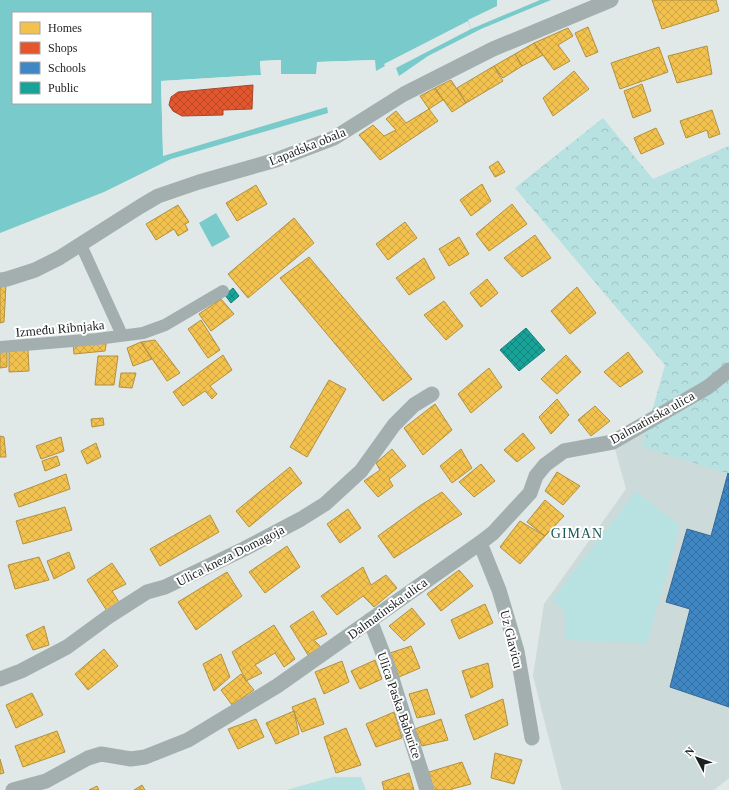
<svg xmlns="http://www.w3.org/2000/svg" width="729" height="790" font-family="Georgia,serif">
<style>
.built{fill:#ccdada}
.forest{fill:url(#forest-crowns)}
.garden{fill:#b8e1e1}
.water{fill:#79caca;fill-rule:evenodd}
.pier{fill:#e1e8e8}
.homes{fill:url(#homes-cross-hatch);stroke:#b29140}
.shops{fill:url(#shops-cross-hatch);stroke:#a8462a}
.schools{fill:url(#schools-cross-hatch);stroke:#346994}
.public{fill:url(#public-cross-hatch);stroke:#187c74}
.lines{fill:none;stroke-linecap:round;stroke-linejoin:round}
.pedestrian{stroke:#a3afaf;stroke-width:12}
.minor{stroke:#a3afaf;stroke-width:15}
.labels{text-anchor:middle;stroke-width:4;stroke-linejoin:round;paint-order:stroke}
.street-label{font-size:13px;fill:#1c2020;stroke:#fff}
.neighbourhood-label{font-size:14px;letter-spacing:1px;fill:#1d5858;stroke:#fff}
</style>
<defs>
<pattern id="forest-crowns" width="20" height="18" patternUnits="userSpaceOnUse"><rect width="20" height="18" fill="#b8e1e1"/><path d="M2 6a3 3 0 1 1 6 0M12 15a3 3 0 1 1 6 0" fill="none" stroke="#9ec1c1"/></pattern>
<pattern id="homes-cross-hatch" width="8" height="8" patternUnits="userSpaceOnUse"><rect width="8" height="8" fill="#f2c14e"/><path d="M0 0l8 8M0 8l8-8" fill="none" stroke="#cfa644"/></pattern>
<pattern id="shops-cross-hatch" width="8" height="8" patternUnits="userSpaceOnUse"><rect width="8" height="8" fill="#e4572e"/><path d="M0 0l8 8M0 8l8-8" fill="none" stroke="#b84827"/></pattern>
<pattern id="schools-cross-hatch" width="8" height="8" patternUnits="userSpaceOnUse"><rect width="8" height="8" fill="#3f88c5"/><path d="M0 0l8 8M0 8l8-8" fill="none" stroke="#346fa0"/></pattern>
<pattern id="public-cross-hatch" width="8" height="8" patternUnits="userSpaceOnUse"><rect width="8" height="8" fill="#17a398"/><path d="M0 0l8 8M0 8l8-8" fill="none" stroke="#14847c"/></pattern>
</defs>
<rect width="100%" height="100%" fill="#e1e8e8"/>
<path class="built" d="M 708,395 L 729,408 L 729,778 L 714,790 L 562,790 L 533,676 L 544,604 L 626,489 L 615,449 Z"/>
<path class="forest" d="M 603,118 L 653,179 L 729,146 L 729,474 L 642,447 L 665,365 L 515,188 Z"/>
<path class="garden" d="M 636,491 L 680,526 L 647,643 L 565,640 L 565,611 L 552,600 Z
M 333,777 L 361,777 L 366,790 L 286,790 Z"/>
<path class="water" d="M 0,0 L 551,0 L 481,29 L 428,56 L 399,76 L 396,68 L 471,29 L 468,21 L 384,64 L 385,66 L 376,71 L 375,60 L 317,62 L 317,74 L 280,74 L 280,60 L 260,61 L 261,75 L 161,81 L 163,156 L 327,107 L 328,113 L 171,159 L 104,192 L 0,233 ZM 13,13 L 151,13 L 151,103 L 13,103 Z
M 216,213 L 230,237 L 212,247 L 199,223 Z"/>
<path class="pier" d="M 497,0 L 540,0 L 471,29 L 468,20 L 497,6 Z
M 281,60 L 281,74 L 316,74 L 317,62 L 375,60 L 375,73 L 374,62 L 319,64 L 319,74 L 317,76 L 280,76 L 278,74 L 279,62 L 262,63 L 263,75 L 261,77 L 163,82 L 165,150 L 163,150 L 161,81 L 261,75 L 260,61 Z"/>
<path class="homes" d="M 652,0 L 716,0 L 719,11 L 662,29 Z
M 588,27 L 598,52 L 586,57 L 575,33 Z
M 568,28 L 573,36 L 558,45 L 570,61 L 554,70 L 534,43 Z
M 534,43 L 543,55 L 522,66 L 515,54 Z
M 707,46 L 712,74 L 677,83 L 668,56 Z
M 659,47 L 668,72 L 620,89 L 611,63 Z
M 515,54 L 522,66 L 503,78 L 494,66 Z
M 494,66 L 503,81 L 466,103 L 457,88 Z
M 574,71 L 589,89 L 553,116 L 543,98 Z
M 451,80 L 466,103 L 452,112 L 435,88 Z
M 642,84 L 651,111 L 633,118 L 624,91 Z
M 435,88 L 443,100 L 429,109 L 420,96 Z
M 429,109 L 438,121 L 380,160 L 359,135 L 373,125 L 384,136 L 396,130 L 386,119 L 396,111 L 406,123 Z
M 712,110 L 720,134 L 709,138 L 707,130 L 686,138 L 680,121 Z
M 656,128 L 664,144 L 641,154 L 634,138 Z
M 498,161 L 505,172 L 495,177 L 489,167 Z
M 482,184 L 491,201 L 471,216 L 460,200 Z
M 256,185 L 267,204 L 237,221 L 226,203 Z
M 512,204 L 527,224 L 489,251 L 476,234 Z
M 178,205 L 189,222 L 185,224 L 188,230 L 178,236 L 174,229 L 156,240 L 146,224 Z
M 294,218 L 314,243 L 248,298 L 228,274 Z
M 405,222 L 417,238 L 388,260 L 376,244 Z
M 535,235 L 551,258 L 522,277 L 504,258 Z
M 459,237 L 469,254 L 449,266 L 439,249 Z
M 309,257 L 412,379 L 383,401 L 280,278 Z
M 424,258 L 435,278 L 409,295 L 396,278 Z
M 487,279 L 498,293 L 481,307 L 470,293 Z
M 6,284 L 4,322 L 0,323 L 0,285 Z
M 577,287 L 596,313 L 570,334 L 551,311 Z
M 221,299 L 234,314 L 211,331 L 199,314 Z
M 444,301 L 463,326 L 446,340 L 424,315 Z
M 201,320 L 220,350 L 208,358 L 188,329 Z
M 107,339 L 105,351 L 74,354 L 73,343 Z
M 155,340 L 180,373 L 167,381 L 141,342 Z
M 141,342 L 152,359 L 133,366 L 127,348 Z
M 28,349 L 29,371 L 9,372 L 9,350 Z
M 0,350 L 7,350 L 7,367 L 0,368 Z
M 628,352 L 643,372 L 620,387 L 604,372 Z
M 223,355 L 232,370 L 210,386 L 217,394 L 212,399 L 205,391 L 183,406 L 173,392 Z
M 566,355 L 581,372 L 557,394 L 541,379 Z
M 98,356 L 118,356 L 114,385 L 95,385 Z
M 489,368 L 502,387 L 471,413 L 458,394 Z
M 121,373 L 136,373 L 132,388 L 119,387 Z
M 329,380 L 346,389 L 307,457 L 290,447 Z
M 557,399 L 569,415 L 551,434 L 539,417 Z
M 435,404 L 452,430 L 423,455 L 404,428 Z
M 595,406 L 610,421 L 591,436 L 578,420 Z
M 103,418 L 104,425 L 92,427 L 91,419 Z
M 523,433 L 535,448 L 517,462 L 504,450 Z
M 0,436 L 4,437 L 6,457 L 0,457 Z
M 61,437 L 64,451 L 41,459 L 36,446 Z
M 96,443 L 101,457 L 87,464 L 81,451 Z
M 392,449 L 406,466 L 389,479 L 393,486 L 378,497 L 364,481 L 380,470 L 376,463 Z
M 461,449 L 472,468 L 452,483 L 440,466 Z
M 57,456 L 60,465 L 45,471 L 42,461 Z
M 481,464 L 495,481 L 474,497 L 459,482 Z
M 290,467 L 302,483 L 249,527 L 236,511 Z
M 557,472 L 580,486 L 563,505 L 545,491 Z
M 66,474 L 70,489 L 19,507 L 14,494 Z
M 442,492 L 462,514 L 394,558 L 378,536 L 421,505 Z
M 545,500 L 564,516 L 545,536 L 527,522 Z
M 65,507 L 72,530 L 23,544 L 16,521 Z
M 348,509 L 361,528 L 340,543 L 327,524 Z
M 210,515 L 219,532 L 160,566 L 150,549 Z
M 520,521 L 545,536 L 520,564 L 500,547 Z
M 287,546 L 300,567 L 265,593 L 249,572 Z
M 69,552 L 75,568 L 54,579 L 47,561 Z
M 39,557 L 49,580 L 15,589 L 8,565 Z
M 112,563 L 126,584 L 112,591 L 119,602 L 107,611 L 87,580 Z
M 363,567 L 371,585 L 386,575 L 397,588 L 374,607 L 363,596 L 337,615 L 321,596 Z
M 459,570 L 473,586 L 441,611 L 427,594 Z
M 227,572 L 242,596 L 196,630 L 178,602 Z
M 485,604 L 493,623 L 459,639 L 451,620 Z
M 412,608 L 425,624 L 404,641 L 389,626 Z
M 313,611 L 327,634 L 314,640 L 321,647 L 308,655 L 290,626 Z
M 274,625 L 295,659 L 284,667 L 275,653 L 255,665 L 262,673 L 246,681 L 232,652 Z
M 44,626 L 49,645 L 33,650 L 26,635 Z
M 411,646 L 420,668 L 399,677 L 390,653 Z
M 104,649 L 118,666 L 88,690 L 75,674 Z
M 221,654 L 230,677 L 214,691 L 203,664 Z
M 375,660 L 382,679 L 360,689 L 351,671 Z
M 342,661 L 349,682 L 324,694 L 315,672 Z
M 488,663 L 493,687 L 471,698 L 462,671 Z
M 241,674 L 254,690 L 232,705 L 221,690 Z
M 427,689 L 435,714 L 417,718 L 409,694 Z
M 32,693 L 43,715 L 16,728 L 6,705 Z
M 315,698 L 324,724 L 302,732 L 292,707 Z
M 503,699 L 508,725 L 474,740 L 465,715 Z
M 294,711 L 299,734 L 276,744 L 266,723 Z
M 394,712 L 402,738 L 376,747 L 366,724 Z
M 256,719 L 264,737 L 238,749 L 228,729 Z
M 441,719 L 448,740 L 422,746 L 415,729 Z
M 346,728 L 361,765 L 336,773 L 324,737 Z
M 57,731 L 65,752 L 23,767 L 15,746 Z
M 495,753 L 522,760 L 514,784 L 491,778 Z
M 0,759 L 4,773 L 0,774 Z
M 462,762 L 471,784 L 452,789 L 452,790 L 433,790 L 429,772 Z
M 409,773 L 414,790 L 384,790 L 382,782 Z
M 142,785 L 145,790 L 134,790 Z
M 97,786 L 99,790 L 89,790 Z"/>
<path class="shops" d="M 253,85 L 252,109 L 223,110 L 223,115 L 182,116 L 173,111 L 169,105 L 171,97 L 178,92 Z"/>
<path class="schools" d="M 728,473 L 729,474 L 729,707 L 670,687 L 690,609 L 666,602 L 687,529 L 711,536 Z"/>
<path class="public" d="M 233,288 L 239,296 L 231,303 L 225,295 Z
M 526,328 L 545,350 L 519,371 L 500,350 Z"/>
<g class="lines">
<path class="pedestrian" d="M 81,245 L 122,335
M 0,347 L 97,339 L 143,333 L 165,325 L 223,291"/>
<path class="minor" d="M 0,280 L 7,279 L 35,270 L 59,258 L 141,206 L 158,196 L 199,182 L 276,160 L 334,138 L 404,94 L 493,49 L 611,0
M 480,543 L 499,590 L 517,651 L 532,738
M 370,620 L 389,669 L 427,790
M 0,679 L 21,671 L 67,647 L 108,617 L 147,592 L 165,587 L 244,549 L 301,519 L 325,504 L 361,471 L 394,425 L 414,405 L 432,394
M 13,790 L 46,781 L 88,758 L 101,754 L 131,759 L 145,757 L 188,740 L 277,686 L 480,543 L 493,533 L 530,493 L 536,476 L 545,465 L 564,451 L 613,442 L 708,387 L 729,370"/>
</g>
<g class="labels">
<g class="street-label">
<text transform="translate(307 146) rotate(-22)" y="5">Lapadska obala</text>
<text transform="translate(60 328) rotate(-5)" y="5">Između Ribnjaka</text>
<text transform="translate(652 417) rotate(-29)" y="5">Dalmatinska ulica</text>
<text transform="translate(230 555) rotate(-27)" y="5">Ulica kneza Domagoja</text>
<text transform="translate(387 608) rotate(-36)" y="5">Dalmatinska ulica</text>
<text transform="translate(512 639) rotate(76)" y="5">Uz Glavicu</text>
<text transform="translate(400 705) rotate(71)" y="5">Ulica Paska Baburice</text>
</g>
<g class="neighbourhood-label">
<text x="577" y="538">GIMAN</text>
</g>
</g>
<rect x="12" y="12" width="140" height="92" fill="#ffffff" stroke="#a4a6a6"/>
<rect x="20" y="22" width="20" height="12" fill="#f2c14e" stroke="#a4a6a6"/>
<text x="48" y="32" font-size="12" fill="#1c2020">Homes</text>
<rect x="20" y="42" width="20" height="12" fill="#e4572e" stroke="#a4a6a6"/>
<text x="48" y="52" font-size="12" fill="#1c2020">Shops</text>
<rect x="20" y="62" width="20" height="12" fill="#3f88c5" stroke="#a4a6a6"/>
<text x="48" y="72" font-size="12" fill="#1c2020">Schools</text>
<rect x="20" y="82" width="20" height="12" fill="#17a398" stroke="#a4a6a6"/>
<text x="48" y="92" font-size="12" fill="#1c2020">Public</text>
<g transform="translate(697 758) rotate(311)" stroke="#ffffff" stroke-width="3" paint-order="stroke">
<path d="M0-3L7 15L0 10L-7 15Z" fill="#1c2020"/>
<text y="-6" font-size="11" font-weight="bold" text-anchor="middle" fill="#1c2020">N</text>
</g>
</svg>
